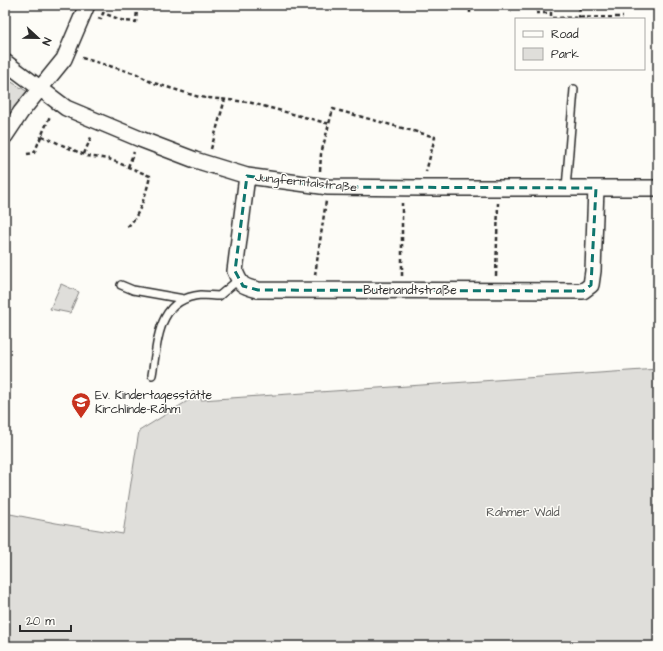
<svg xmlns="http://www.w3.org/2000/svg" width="663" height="651" font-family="'Architects Daughter',sans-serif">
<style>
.green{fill:#dfdeda;stroke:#858482}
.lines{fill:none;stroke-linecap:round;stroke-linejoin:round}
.lane-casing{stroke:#2b2b2b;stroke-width:10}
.street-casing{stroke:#2b2b2b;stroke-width:18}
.path{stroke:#2b2b2b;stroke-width:2.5;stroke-dasharray:4 3;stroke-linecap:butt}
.lane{stroke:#fdfcf7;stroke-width:7}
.street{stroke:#fdfcf7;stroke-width:15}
.marked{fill:none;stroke:#0f766e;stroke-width:3;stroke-dasharray:8 5;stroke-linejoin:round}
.labels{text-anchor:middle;stroke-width:3;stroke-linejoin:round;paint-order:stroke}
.street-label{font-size:12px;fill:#2b2b2b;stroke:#fdfcf7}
.poi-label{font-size:12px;fill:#2b2b2b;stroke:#fdfcf7;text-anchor:start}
.park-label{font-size:12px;fill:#585857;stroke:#fdfcf7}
</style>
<rect width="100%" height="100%" fill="#fdfcf7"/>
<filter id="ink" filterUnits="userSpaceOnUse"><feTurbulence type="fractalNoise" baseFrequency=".025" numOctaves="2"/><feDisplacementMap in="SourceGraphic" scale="8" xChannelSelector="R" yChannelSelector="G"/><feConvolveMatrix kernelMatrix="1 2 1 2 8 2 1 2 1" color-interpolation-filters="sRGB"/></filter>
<g filter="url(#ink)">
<path class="green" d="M 5,78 L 28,92 L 5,126 Z
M 61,284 L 79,292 L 70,313 L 50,309 Z
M 658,369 L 658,646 L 5,646 L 5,513 L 56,523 L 123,534 L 139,431 L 202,392 L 201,400 Z"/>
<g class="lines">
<defs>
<path id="lane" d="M 566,188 L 574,89
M 121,285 L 133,290 L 184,299
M 152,375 C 158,341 157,299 201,295 C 207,295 213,296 219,296 L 238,280"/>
<path id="street" d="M 5,62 L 66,108 L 140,139 L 195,160 L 247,176 L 328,187 L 421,188 L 658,188
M 5,136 L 21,112 L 64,59 L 87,5
M 247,176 L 235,271 C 241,286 243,286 258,290 L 583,291 L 591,285 L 593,271 L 596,188"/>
</defs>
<use href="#lane" class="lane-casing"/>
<use href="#street" class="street-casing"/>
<path class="path" d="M 446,5 L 446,6 L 536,6 L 536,13 L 551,13
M 513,5 L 513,13
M 551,5 L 551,18 L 623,17
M 470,13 L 470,5
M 98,18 L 101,19 L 103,13 L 124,21 L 136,22 L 137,9 L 148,10
M 579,19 L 580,5
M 82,58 L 137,74 L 151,82 L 199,97 L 248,102 L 330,124
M 42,136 L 87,156 L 109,159 L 150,176 C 147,191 139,218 127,227
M 211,149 L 225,99
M 27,154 L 34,153 L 50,116
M 84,154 L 92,135
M 128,167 L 134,152
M 320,171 L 321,154 L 333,109 L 435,137 L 426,172
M 315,275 L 326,201
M 402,276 L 402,203
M 496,276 L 498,203"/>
<use href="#lane" class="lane"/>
<use href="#street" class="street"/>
</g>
</g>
<path class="marked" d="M 247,176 L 328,187 L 596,188 L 591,285 L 583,291 L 572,291 L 258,290 L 243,286 L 235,271 Z"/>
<defs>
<symbol id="school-pin" viewBox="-11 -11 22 30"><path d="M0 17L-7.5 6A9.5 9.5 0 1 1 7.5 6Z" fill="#c8321e" stroke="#fdfcf7"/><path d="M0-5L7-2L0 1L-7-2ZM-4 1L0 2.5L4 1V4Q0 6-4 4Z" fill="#fff"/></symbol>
</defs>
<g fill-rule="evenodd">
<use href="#school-pin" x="70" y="391" width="22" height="30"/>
</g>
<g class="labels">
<g class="street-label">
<text transform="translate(306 182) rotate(6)" y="4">Jungferntalstraße</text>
<text x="410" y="294">Butenandtstraße</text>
</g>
<g class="poi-label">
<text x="95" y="399">Ev. Kindertagesstätte<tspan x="95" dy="14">Kirchlinde-Rahm</tspan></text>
</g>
<g class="park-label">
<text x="523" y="516">Rahmer Wald</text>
</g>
</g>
<rect width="663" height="651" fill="none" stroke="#fdfcf7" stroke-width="20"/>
<rect x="10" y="10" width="643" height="631" fill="none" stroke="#2b2b2b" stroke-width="1.5" filter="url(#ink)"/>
<rect x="515" y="18" width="130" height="52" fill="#fdfcf7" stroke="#a9a8a5"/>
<rect x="523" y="31" width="20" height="6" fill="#fdfcf7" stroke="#a9a8a5"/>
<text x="551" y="38" font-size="12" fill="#2b2b2b">Road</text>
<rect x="523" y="48" width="20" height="12" fill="#dfdeda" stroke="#a9a8a5"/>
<text x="551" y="58" font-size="12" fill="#2b2b2b">Park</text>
<g transform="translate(38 38) rotate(112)" stroke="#fdfcf7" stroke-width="3" paint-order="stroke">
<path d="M0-3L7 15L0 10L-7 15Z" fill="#2b2b2b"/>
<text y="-6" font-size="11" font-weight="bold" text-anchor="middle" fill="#2b2b2b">N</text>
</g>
<path d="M20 625v6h51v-6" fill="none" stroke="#2b2b2b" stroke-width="2"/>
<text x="26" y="625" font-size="12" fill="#2b2b2b" stroke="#fdfcf7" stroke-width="3" paint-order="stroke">20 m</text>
</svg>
